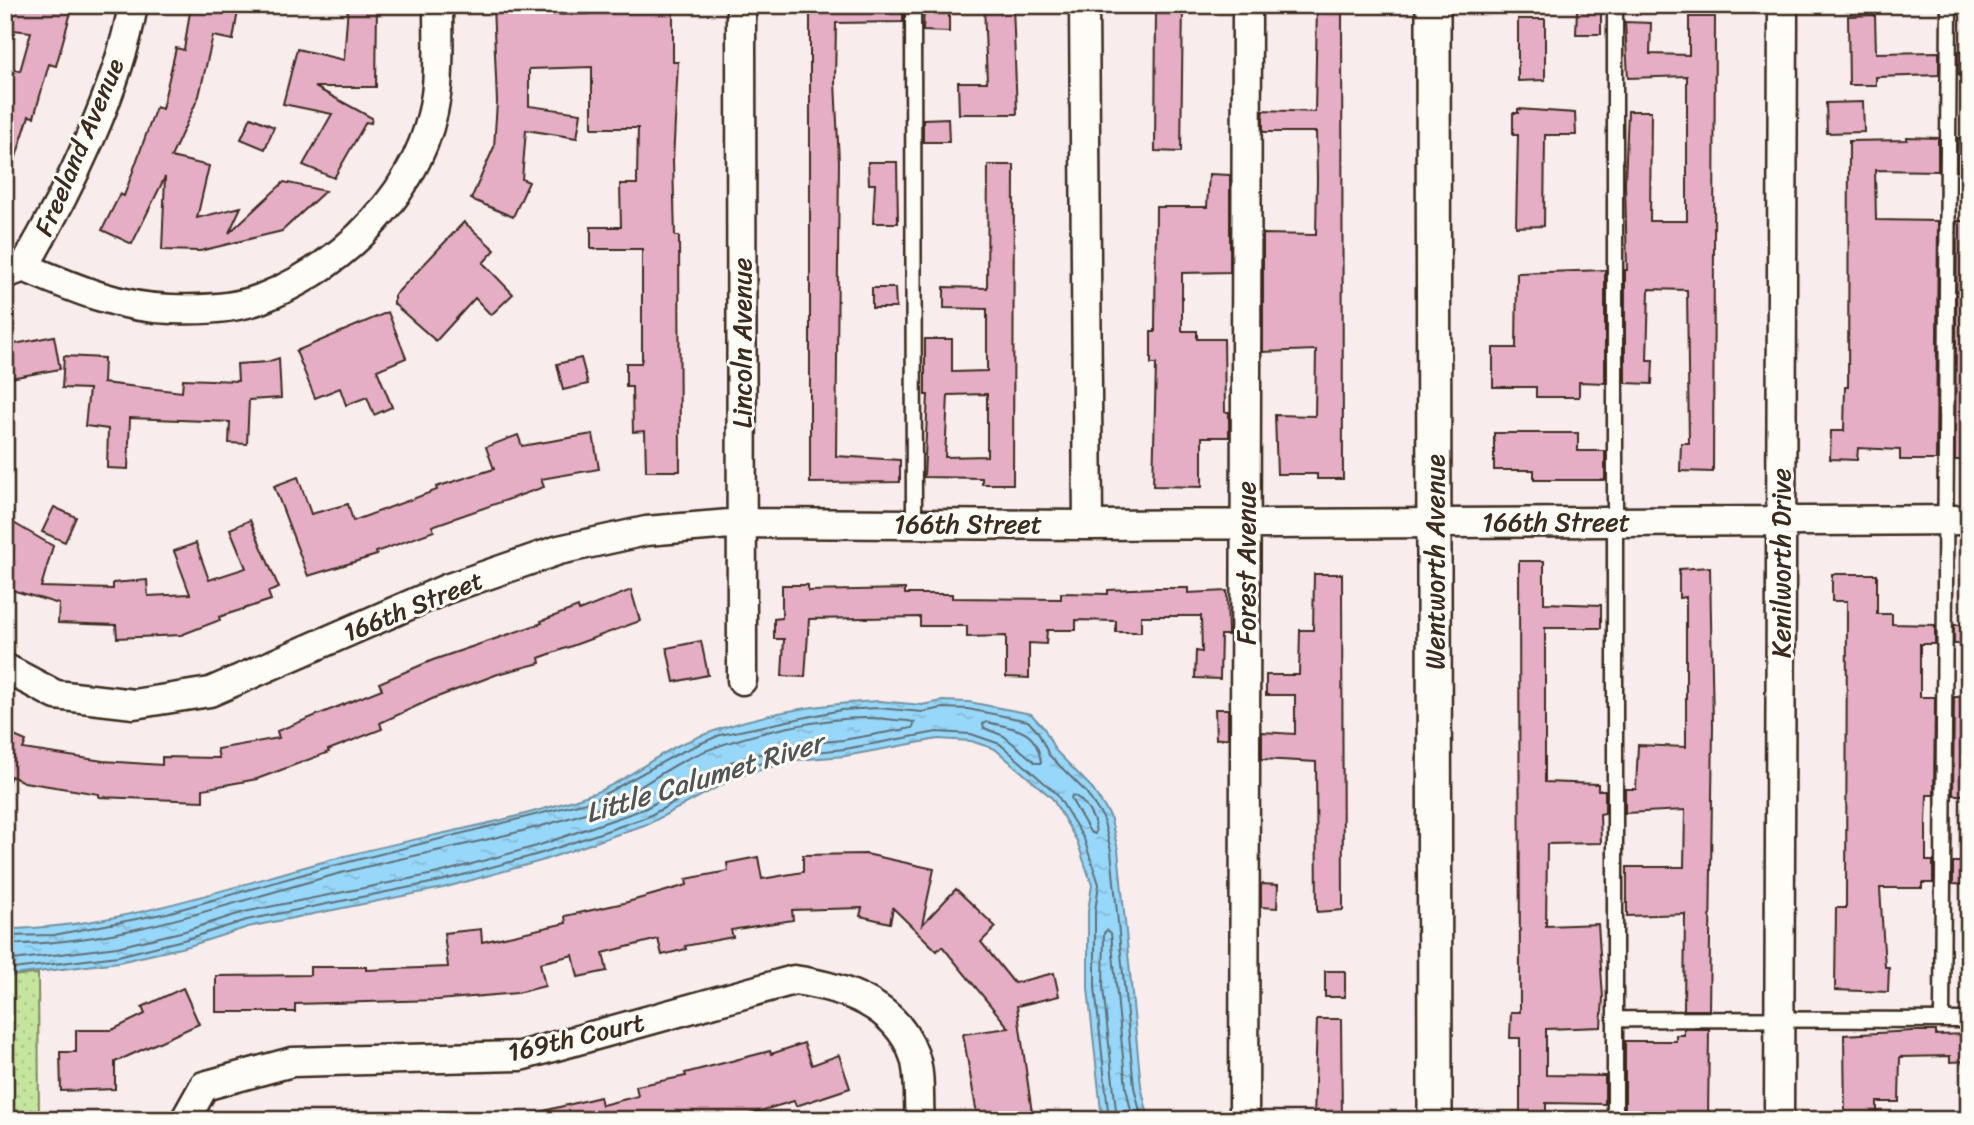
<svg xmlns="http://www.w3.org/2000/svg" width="1974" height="1125" font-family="Sriracha,sans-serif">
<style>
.green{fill:url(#green-dots);stroke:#80885e;stroke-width:2}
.water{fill:url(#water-ripples);stroke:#7292a1;stroke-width:2}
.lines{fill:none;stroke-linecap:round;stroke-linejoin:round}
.shore{stroke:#606f76;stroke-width:2}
.building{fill:#e5aec5;stroke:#3b2a1e;stroke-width:2;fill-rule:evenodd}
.service-casing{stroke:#3b2a1e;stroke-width:19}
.minor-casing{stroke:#3b2a1e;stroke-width:33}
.tertiary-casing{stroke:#3b2a1e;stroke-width:38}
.service{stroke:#fdfcf7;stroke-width:14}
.minor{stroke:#fdfcf7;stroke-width:28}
.tertiary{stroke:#fdfcf7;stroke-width:33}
.labels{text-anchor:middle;stroke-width:6;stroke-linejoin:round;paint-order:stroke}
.street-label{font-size:26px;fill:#3b2a1e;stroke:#fdfcf7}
.water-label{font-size:28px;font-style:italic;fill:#525555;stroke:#fdfcf7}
</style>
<defs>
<pattern id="green-dots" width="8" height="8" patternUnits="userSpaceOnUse" patternTransform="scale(1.75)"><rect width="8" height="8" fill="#c5e59e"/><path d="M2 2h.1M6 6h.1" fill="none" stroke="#aac588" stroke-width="1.8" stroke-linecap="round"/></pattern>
<pattern id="water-ripples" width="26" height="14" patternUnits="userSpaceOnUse" patternTransform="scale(1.75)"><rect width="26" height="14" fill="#97d7f9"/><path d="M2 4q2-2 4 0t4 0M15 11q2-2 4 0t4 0" fill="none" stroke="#83b9d5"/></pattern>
</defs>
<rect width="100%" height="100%" fill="#f8eced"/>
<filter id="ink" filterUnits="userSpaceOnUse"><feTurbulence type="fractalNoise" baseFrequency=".0143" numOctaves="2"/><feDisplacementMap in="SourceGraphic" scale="14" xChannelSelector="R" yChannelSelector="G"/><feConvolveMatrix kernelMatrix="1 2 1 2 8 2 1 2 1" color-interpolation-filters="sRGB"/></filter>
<g filter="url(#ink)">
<path class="green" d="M 38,974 L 39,1120 L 5,1120 L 5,976 Z"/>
<path class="water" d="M 879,701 L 922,705 L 942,701 L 969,702 L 1031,714 L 1044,728 L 1055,750 L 1091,787 L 1110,816 L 1118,850 L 1141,1086 L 1149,1120 L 1102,1120 L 1088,988 L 1088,911 L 1092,885 L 1077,841 L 1052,798 L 995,749 L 971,741 L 938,739 L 845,756 L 796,760 L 736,777 L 650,823 L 541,861 L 443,888 L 248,927 L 189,946 L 119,962 L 5,976 L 5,929 C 122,928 233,885 345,856 C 426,835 512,822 591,794 C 622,783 649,760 679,745 C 740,717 811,704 879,701 Z"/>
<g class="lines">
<path class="shore" d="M 987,722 C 1015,729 1037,728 1041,763 L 1036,763 L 1004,736 L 984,728 L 983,724 Z
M 1072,795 C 1084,798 1098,822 1095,834 L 1090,832 L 1071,799 Z
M 5,936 L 54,935 L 167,913 L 325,868 L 594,800 L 679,753 L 720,735 L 841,710 L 878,708 L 922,712 L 943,708 L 968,709 L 1028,721 L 1038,732 L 1049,755 L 1086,792 L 1103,818 L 1111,851 L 1134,1087 L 1142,1120
M 5,944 C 118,946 237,900 345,872 C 428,851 516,837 597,809 C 628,798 655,775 685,760 C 736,735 839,711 895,720 C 902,721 909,720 915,723 L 912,728 L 843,740 L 793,745 L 731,762 L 644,809 L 537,846 L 439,873 L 244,912 L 185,931 L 117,947 L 5,961
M 5,970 L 118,956 L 187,939 L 247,920 L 441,881 L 539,854 L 647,817 L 733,771 L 795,754 L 845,749 L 937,732 L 971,734 L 1000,744 L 1056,793 L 1084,839 L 1099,884 L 1095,911 L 1095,987 L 1109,1120
M 1117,1120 L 1103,987 L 1104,933 L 1107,930 L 1111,933 L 1126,1088 L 1133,1120"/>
</g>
<path class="building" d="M 5,5 L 73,5 L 56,66 L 49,64 L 34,117 L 29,116 L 9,179 L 5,178 L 5,67 L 20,71 L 31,32 L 5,29 Z
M 191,5 L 239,5 L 233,40 L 213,36 L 199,96 L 171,157 L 209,166 L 197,218 L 241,207 L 229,233 L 284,182 L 325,191 L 282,231 L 200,251 L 162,250 L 165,177 L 132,244 L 102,230 L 120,194 L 124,196 L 156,107 L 162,109 L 176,48 L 184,50 Z
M 348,5 L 377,5 L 376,87 L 315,87 L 372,118 L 371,123 L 366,122 L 334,178 L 303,165 L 332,114 L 283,104 L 297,49 L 344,60 Z
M 493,5 L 525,5 L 525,15 L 590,14 L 590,5 L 673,5 L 673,62 L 678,62 L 673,161 L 675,236 L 679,236 L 680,471 L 646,471 L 645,431 L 633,432 L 632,387 L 626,387 L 626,363 L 641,363 L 642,358 L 642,249 L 591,249 L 591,227 L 621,227 L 620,184 L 637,184 L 637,178 L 638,128 L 592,128 L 592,67 L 529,69 L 529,106 L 581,113 L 577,138 L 526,130 L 522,179 L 529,182 L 513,217 L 471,199 L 494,147 L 497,102 Z
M 810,5 L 903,5 L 903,22 L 836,23 L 835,82 L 839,162 L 836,456 L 900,460 L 900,482 L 810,483 Z
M 924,5 L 949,5 L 949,32 L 923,31 Z
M 984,5 L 1013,5 L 1017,114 L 959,114 L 958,82 L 987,82 Z
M 1156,5 L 1183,5 L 1181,152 L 1155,151 Z
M 1317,5 L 1342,5 L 1343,479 L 1317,479 L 1317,474 L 1277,474 L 1275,415 L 1315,416 L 1316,350 L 1263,352 L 1263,234 L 1316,235 L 1317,177 L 1316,132 L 1263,132 L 1263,110 L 1315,112 Z
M 1577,10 L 1601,10 L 1601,34 L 1576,34 Z
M 1875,15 L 1876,53 L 1939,52 L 1939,75 L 1876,77 L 1876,85 L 1849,85 L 1848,16 Z
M 1689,17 L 1715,17 L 1713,472 L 1680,471 L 1681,443 L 1689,443 L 1687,290 L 1649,289 L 1647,360 L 1653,360 L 1652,384 L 1625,383 L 1625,270 L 1627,270 L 1625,182 L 1628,111 L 1651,111 L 1650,221 L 1687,221 L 1687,76 L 1628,78 L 1625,22 L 1651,23 L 1650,54 L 1689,55 Z
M 1518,19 L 1545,19 L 1545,80 L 1518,81 Z
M 1958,51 L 1969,52 L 1969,75 L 1958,75 Z
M 1863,102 L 1864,132 L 1827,133 L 1826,103 Z
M 1518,109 L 1575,113 L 1576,135 L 1545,135 L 1544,226 L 1516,227 L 1518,135 L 1513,135 L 1513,113 L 1518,113 Z
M 251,117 L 274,127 L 265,149 L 241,139 Z
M 948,118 L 949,142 L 923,142 L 923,119 Z
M 1907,137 L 1938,138 L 1938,171 L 1875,170 L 1876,220 L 1938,221 L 1936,460 L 1900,460 L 1900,450 L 1858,448 L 1857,460 L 1830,459 L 1831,431 L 1844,431 L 1845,387 L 1848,387 L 1849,141 L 1907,140 Z
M 1958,138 L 1969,139 L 1969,172 L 1957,171 Z
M 868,162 L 897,162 L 898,223 L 873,223 L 875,184 L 869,184 Z
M 988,165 L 1014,165 L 1013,484 L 982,484 L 982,478 L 924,477 L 928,395 L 925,395 L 925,339 L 952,339 L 952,372 L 987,371 L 987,309 L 944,308 L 944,287 L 987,288 ZM 987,394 L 987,456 L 945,457 L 948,395 Z
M 1209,174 L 1230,175 L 1230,272 L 1182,273 L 1182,331 L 1197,331 L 1197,339 L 1224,339 L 1225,412 L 1229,412 L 1229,437 L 1202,437 L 1202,487 L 1153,486 L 1156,364 L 1151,364 L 1151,332 L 1155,332 L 1156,207 L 1207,207 Z
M 1957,221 L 1969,221 L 1969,460 L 1955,460 Z
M 464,222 L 495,250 L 483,263 L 513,294 L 491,315 L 475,298 L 436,341 L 394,304 L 394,296 Z
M 1605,270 L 1605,383 L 1579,382 L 1579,397 L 1536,397 L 1536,387 L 1493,387 L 1493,348 L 1516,348 L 1517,273 Z
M 872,288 L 895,288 L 896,308 L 872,308 Z
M 388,312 L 406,358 L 377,370 L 392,407 L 374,415 L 367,397 L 346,405 L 340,388 L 315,398 L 296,351 Z
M 54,336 L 60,369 L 5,379 L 5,346 Z
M 64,356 L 104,358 L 103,383 L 182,392 L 183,379 L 238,381 L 237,364 L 267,362 L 279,358 L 281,398 L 249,400 L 247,444 L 229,443 L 230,422 L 130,418 L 128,469 L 107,468 L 108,429 L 85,426 L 89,389 L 62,388 Z
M 581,358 L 588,384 L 563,390 L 557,364 Z
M 1494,433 L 1578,433 L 1578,451 L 1605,451 L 1605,480 L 1534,480 L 1534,470 L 1494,470 Z
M 593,434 L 599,469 L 541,479 L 544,487 L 432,526 L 434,531 L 376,552 L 377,555 L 308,576 L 274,486 L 298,477 L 311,514 L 348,504 L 353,521 L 437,490 L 436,487 L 494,469 L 486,447 L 518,435 L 522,446 Z
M 54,507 L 76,517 L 65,542 L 42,532 Z
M 5,518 L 53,546 L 41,587 L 113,589 L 113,583 L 147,580 L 148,596 L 190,594 L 174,551 L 196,543 L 209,580 L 246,568 L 230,529 L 250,520 L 279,588 L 268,592 L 271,600 L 219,617 L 220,620 L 181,635 L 117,638 L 116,625 L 58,623 L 59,604 L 5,588 Z
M 1519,561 L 1544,561 L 1544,603 L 1601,605 L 1601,628 L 1545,628 L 1545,782 L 1598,784 L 1598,790 L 1605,790 L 1605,813 L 1600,814 L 1601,843 L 1547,844 L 1546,926 L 1598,924 L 1603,998 L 1601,1027 L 1546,1029 L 1546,1075 L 1605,1076 L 1605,1104 L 1546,1103 L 1546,1120 L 1520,1120 L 1520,1038 L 1510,1038 L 1511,1012 L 1520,1012 Z
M 1710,567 L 1713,726 L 1709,1010 L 1684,1010 L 1685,914 L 1627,916 L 1627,867 L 1684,867 L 1685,810 L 1625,813 L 1625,789 L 1636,789 L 1638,745 L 1686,747 L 1686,597 L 1679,598 L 1679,569 Z
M 1314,574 L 1342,574 L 1343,910 L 1317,912 L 1316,762 L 1262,759 L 1262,732 L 1295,734 L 1295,695 L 1266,695 L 1266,675 L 1299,675 L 1300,630 L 1313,630 Z
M 1832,574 L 1877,574 L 1877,614 L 1892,614 L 1892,624 L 1935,625 L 1935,644 L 1920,644 L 1920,697 L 1935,697 L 1934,795 L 1927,795 L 1926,824 L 1926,861 L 1933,861 L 1933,883 L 1922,883 L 1922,888 L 1880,888 L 1885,967 L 1889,967 L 1888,992 L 1835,990 L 1836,908 L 1846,908 L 1847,601 L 1832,601 Z
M 782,585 L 808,585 L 808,591 L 905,589 L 905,594 L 952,594 L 952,598 L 1061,599 L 1061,593 L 1108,594 L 1108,590 L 1156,588 L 1188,588 L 1188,593 L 1227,591 L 1228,635 L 1221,635 L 1220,679 L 1195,678 L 1196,651 L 1202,652 L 1201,616 L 1141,616 L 1141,632 L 1116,632 L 1116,621 L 1076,620 L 1076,630 L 1047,630 L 1046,644 L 1029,643 L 1029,678 L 1006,677 L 1006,636 L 967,637 L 967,626 L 920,626 L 920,617 L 809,619 L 805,677 L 782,676 L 784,639 L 774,639 L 774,619 L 782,618 Z
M 631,590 L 640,621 L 539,658 L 540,663 L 498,674 L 432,699 L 380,723 L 382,729 L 328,750 L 329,752 L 257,779 L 203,789 L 203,801 L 99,797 L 99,794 L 24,782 L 11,776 L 5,790 L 5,732 L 26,741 L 23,749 L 103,761 L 162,765 L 162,757 L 219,758 L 217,749 L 279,738 L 277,731 L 382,689 L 379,683 L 433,660 L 542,623 L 541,621 L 578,607 L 579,611 Z
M 1954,625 L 1969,625 L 1969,644 L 1954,644 Z
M 701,641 L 708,675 L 674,682 L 667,648 Z
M 1954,697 L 1969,697 L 1969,795 L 1953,795 Z
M 1215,709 L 1228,709 L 1228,738 L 1216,739 Z
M 866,854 L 934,869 L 922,925 L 956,889 L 996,927 L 981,942 L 1014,983 L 1054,973 L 1059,996 L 1017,1006 L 1033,1120 L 978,1120 L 963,1034 L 1009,1028 L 942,946 L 937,951 L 893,908 L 890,923 L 860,916 L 862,908 L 792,910 L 793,920 L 731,930 L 733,937 L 685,946 L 686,949 L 662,955 L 658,939 L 603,953 L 607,971 L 578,977 L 573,955 L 540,963 L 545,986 L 517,993 L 438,1000 L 295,1004 L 295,1012 L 216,1012 L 216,976 L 310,975 L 310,967 L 366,967 L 366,970 L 448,967 L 444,933 L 481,929 L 482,942 L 566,923 L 565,916 L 624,903 L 687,885 L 686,879 L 728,871 L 727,863 L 758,857 L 762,879 L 803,872 L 803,855 Z
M 1953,862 L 1969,862 L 1969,885 L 1953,884 Z
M 1261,884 L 1278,885 L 1277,908 L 1261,907 Z
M 1325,971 L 1345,971 L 1345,997 L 1325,997 Z
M 183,988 L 199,1024 L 115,1062 L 115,1089 L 61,1091 L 60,1052 L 76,1052 L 76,1030 L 112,1030 L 145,1014 L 142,1007 Z
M 1317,1019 L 1341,1019 L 1342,1120 L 1314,1120 Z
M 1684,1029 L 1709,1029 L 1708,1120 L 1625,1120 L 1625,1041 L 1676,1041 L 1676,1035 L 1684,1035 Z
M 1912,1031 L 1936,1031 L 1936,1035 L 1969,1034 L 1969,1061 L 1950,1062 L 1950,1056 L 1900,1057 L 1899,1102 L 1877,1102 L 1877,1120 L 1845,1120 L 1844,1035 Z
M 804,1043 L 812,1065 L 839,1055 L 850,1088 L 796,1106 L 794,1101 L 729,1120 L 536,1120 L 535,1113 L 600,1097 L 602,1105 L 638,1096 L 636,1086 L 686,1076 L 685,1073 L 770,1051 L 771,1054 Z"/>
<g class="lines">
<defs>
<path id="service" d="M 913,5 L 914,524
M 1615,5 L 1615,1120
M 1615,1019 L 1969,1020
M 1942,1020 L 1949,5"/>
<path id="minor" d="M 741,5 L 742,680
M 1084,5 L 1088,525
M 24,267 C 71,287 119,308 171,309 C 199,310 234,309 260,299 C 345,266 423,189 436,95 C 440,66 438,35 438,5
M 5,274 L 24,267 C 67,193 119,89 133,5
M 5,668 L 56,695 L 134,704 L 210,692 L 446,589 L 559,550 L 646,531 L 742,523 L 1088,525 L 1969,520
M 185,1120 L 204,1086 L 292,1062 L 520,1056 L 794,980 C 843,987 896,1004 914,1055 C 921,1074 918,1100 920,1120
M 1244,1120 L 1247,5
M 1779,1120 L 1783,5"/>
<path id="tertiary" d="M 1433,5 L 1435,1120"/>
</defs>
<use href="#service" class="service-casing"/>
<use href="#minor" class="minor-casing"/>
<use href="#tertiary" class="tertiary-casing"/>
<use href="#service" class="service"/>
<use href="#minor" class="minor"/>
<use href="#tertiary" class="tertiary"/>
</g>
</g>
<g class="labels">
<g class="street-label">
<text transform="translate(79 147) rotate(-67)" y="9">Freeland Avenue</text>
<text transform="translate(742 343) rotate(-90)" y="9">Lincoln Avenue</text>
<text x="1556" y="531">166th Street</text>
<text x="968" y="533">166th Street</text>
<text transform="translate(1435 562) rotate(-90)" y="9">Wentworth Avenue</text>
<text transform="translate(1246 563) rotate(-90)" y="9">Forest Avenue</text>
<text transform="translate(1781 563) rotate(-90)" y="9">Kenilworth Drive</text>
<text transform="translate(413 606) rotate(-22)" y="9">166th Street</text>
<text transform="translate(576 1037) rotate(-13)" y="9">169th Court</text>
</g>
<g class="water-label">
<text transform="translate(704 777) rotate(-17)" y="10">Little Calumet River</text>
</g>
</g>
<rect width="1974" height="1125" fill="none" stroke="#fdfcf7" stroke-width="28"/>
<rect x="14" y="14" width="1946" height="1097" fill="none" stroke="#3b2a1e" stroke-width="2.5" filter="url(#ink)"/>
</svg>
